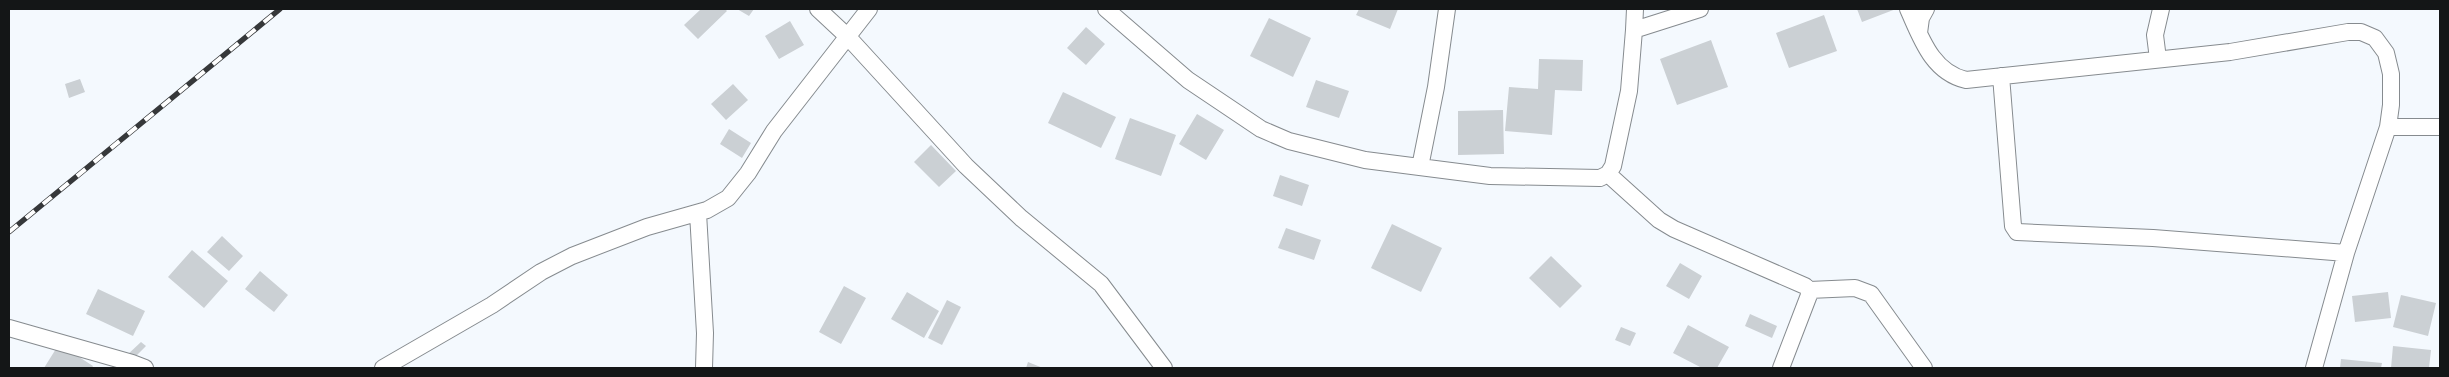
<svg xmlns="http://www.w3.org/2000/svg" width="2449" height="377" font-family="'Libre Baskerville',serif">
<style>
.building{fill:#cbd0d4}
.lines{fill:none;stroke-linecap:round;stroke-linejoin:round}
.minor-casing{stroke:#868b8f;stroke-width:18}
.minor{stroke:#fff;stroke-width:16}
.rail-casing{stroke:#36383a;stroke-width:5.5}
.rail{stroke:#fff;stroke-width:4;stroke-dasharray:11;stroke-linecap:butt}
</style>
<rect width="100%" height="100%" fill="#f4f9fe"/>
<path class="building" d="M 701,9 L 725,9 L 727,11 L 698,39 L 684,25 Z
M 737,9 L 754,9 L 749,16 Z
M 1359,9 L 1398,9 L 1390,29 L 1356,15 Z
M 1857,9 L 1896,9 L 1862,22 Z
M 1824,15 L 1837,51 L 1789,68 L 1776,33 Z
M 1269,18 L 1311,38 L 1293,77 L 1250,56 Z
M 790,21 L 804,45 L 779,59 L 765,36 Z
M 1086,27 L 1105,44 L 1086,65 L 1067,48 Z
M 1711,40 L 1728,87 L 1677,105 L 1660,59 Z
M 1539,59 L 1583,60 L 1582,91 L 1555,90 L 1552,135 L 1505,131 L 1509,87 L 1538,89 Z
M 80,79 L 85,92 L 69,98 L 65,84 Z
M 1316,80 L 1349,91 L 1339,118 L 1306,107 Z
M 733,84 L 748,100 L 726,120 L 711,104 Z
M 1063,92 L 1116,117 L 1101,148 L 1048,123 Z
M 1503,110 L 1504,154 L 1458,155 L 1458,111 Z
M 1197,114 L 1224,130 L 1206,160 L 1179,144 Z
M 1130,118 L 1176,135 L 1161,176 L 1115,159 Z
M 729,129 L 751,143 L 742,158 L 720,144 Z
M 931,145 L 956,171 L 939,187 L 914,162 Z
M 1280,175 L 1309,185 L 1302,206 L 1273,196 Z
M 1392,224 L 1442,248 L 1421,292 L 1371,268 Z
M 1286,228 L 1321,240 L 1314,260 L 1278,248 Z
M 222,236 L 243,256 L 229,271 L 207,252 Z
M 192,250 L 228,281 L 204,308 L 168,277 Z
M 1551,256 L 1582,286 L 1560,308 L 1529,278 Z
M 1680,263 L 1702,276 L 1689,299 L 1666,286 Z
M 260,271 L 288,295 L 274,312 L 245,289 Z
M 844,286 L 866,298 L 841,344 L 819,332 Z
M 98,289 L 145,311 L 133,336 L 86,314 Z
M 907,292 L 939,311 L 924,338 L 891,319 Z
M 2388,292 L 2391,318 L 2355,322 L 2352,296 Z
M 2401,295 L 2436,303 L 2428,336 L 2393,327 Z
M 947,300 L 961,307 L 942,345 L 928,338 Z
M 1750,314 L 1777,326 L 1772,338 L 1745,326 Z
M 1688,325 L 1729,347 L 1717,368 L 1702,368 L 1673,353 Z
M 1621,327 L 1636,333 L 1630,346 L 1615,340 Z
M 141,342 L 146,346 L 131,361 L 126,356 Z
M 59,344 L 93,366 L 92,368 L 44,368 Z
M 2393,346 L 2431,350 L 2429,368 L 2391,368 Z
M 2341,359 L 2382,363 L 2381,368 L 2340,368 Z
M 1028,362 L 1043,368 L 1026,368 Z"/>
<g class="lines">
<defs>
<path id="minor" d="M 818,9 L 848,37 L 966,166 L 1021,218 L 1101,284 L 1164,368
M 1106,9 L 1188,80 L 1261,129 L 1289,141 L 1365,160 L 1490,176 L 1600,178 L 1608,174 L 1613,166 L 1629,91 L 1634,30 L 1700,9
M 1908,9 C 1921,38 1932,72 1966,80 L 2230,52 L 2348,32 L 2361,32 L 2375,38 L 2386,53 L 2391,74 L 2391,105 L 2388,127 L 2346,253 L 2314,368
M 1634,30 L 1635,9
M 1919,33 L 1921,18 L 1926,9
M 2158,59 L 2155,35 L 2161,9
M 2001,76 L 2013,226 L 2017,232 L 2153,238 L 2346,253
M 2388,127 L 2440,127
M 1420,167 L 1436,87 L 1447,9
M 1608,174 L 1659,220 L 1674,229 L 1805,286 L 1809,290 L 1809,295 L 1781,368
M 698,213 L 705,333 L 704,368
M 1809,290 L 1855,288 L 1871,294 L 1924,368
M 9,328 L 132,363 L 145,368
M 383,368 L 492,305 L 541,272 L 572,256 L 647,227 L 707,210 L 728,198 L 748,173 L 774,131 L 869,9"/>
</defs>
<use href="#minor" class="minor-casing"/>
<use href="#minor" class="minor"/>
<defs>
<path id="rail" d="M 9,232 L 280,9"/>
</defs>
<use href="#rail" class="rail-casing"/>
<use href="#rail" class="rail"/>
</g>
<rect width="2449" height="377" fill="none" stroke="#141617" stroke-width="20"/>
</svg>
